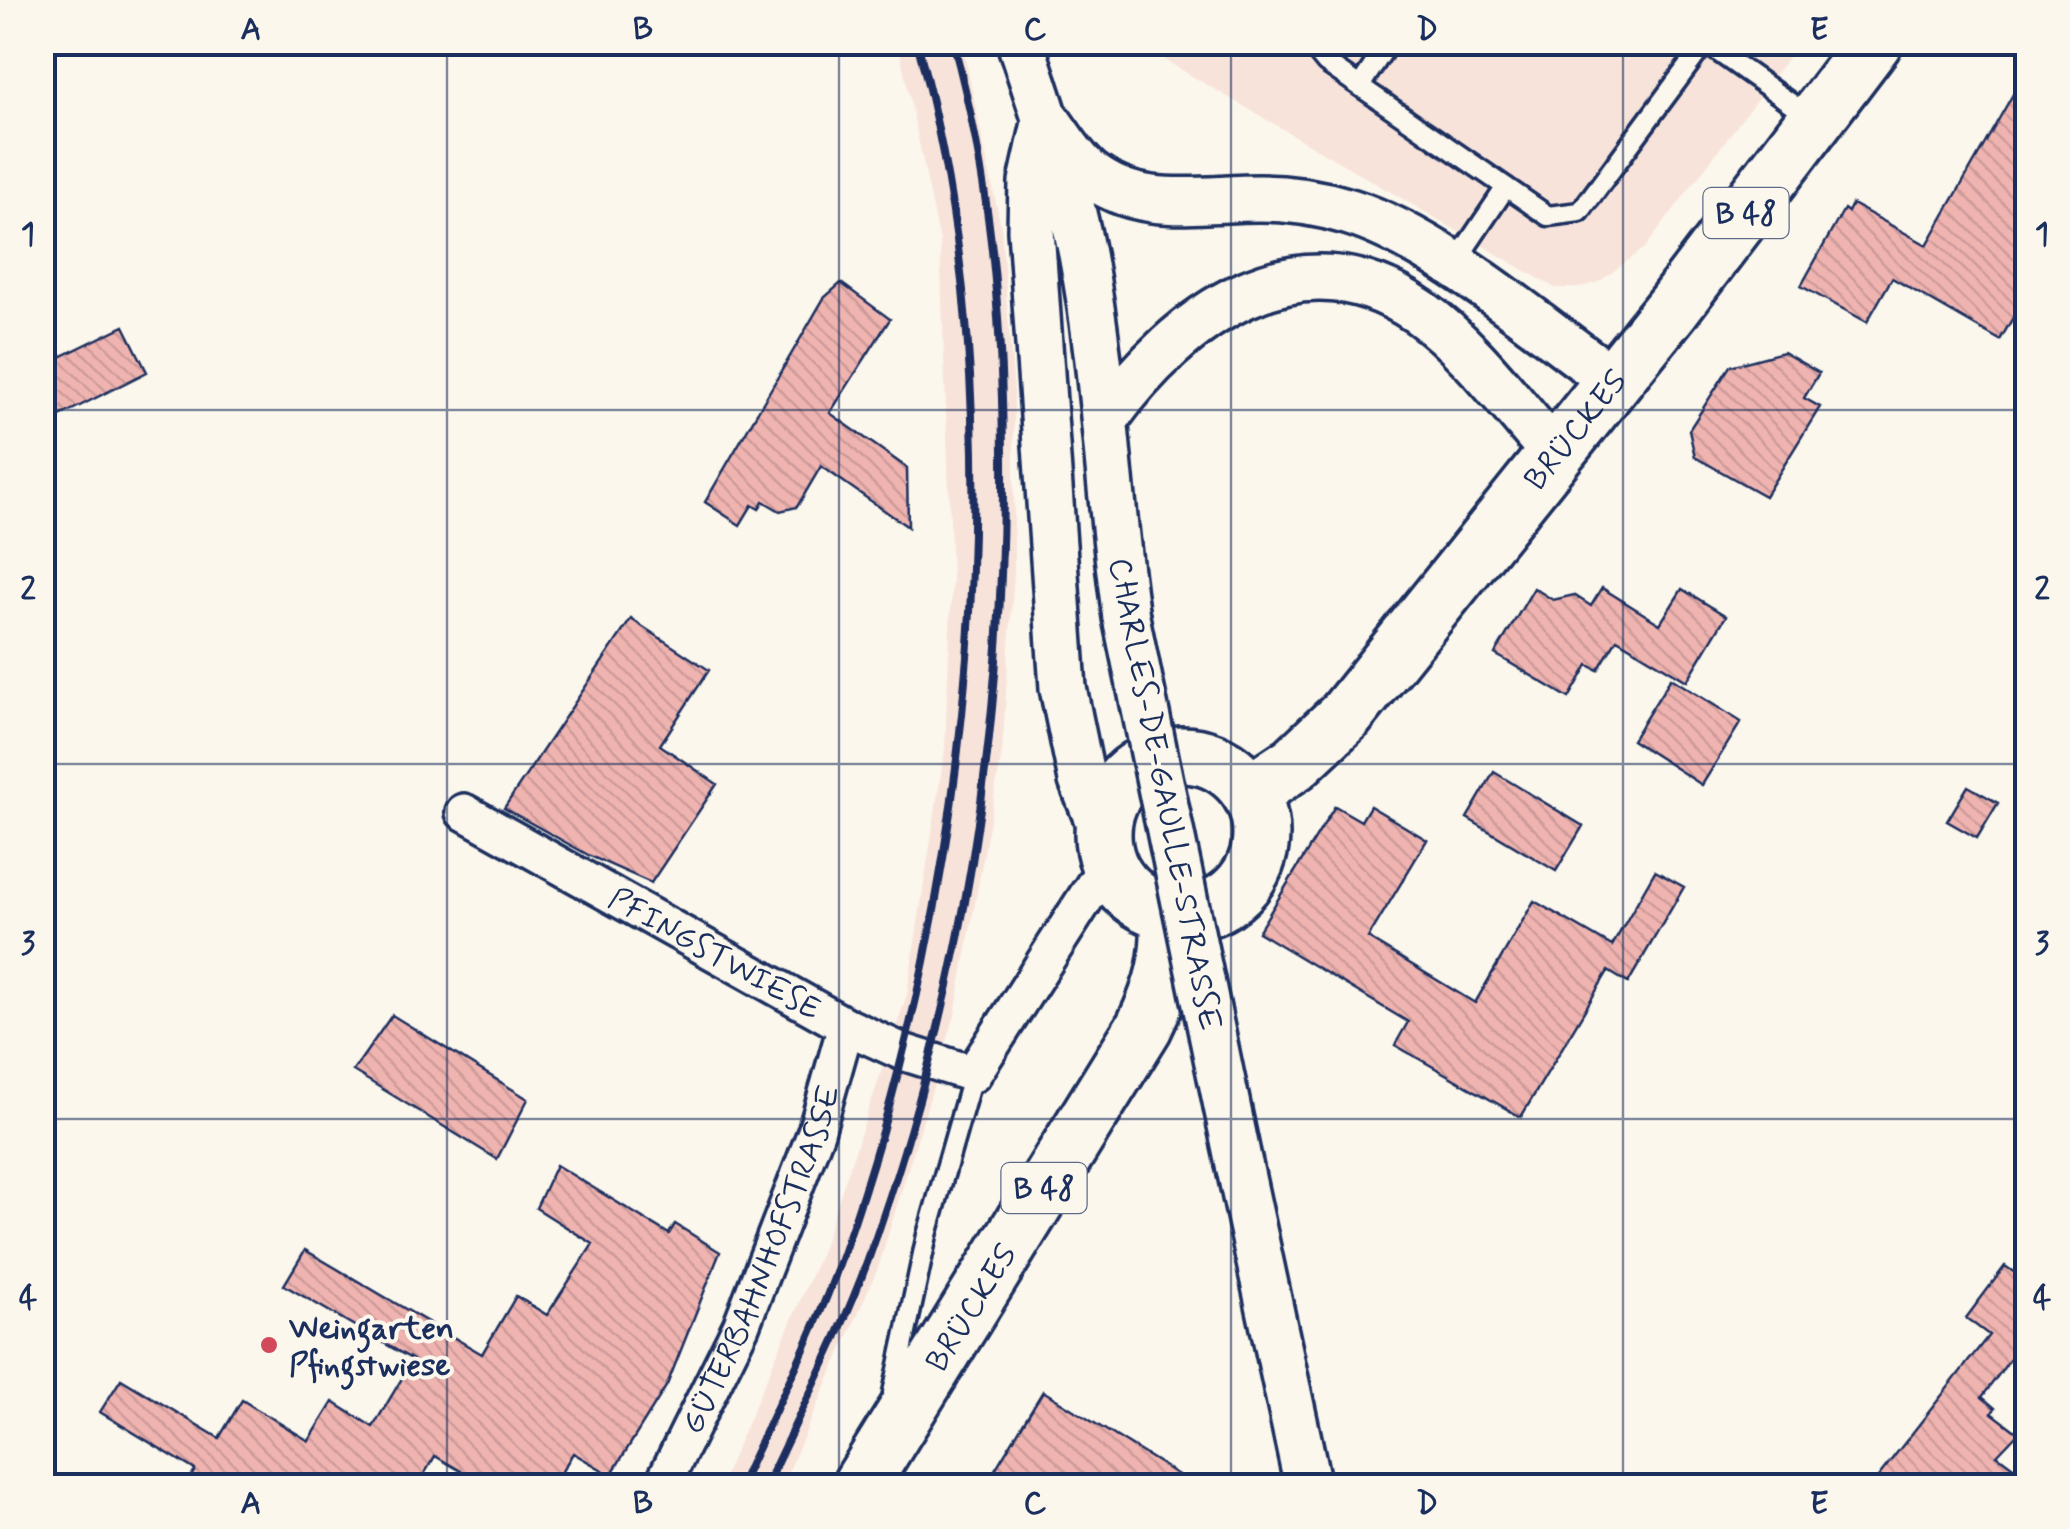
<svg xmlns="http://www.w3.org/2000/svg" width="2070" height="1529" font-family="Mynerve,sans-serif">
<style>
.built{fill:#f8e3da}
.building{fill:url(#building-back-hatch);stroke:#1b2f5e;stroke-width:2.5}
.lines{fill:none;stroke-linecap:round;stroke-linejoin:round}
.service-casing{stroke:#1b2f5e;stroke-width:25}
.minor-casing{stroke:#1b2f5e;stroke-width:42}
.tertiary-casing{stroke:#1b2f5e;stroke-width:52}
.primary-casing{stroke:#1b2f5e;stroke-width:62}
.service{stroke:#fbf7ec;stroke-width:18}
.minor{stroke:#fbf7ec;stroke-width:35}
.tertiary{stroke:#fbf7ec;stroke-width:45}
.primary{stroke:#fbf7ec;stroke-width:55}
.rail{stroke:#1b2f5e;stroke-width:8}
.tertiary-bridge-casing{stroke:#1b2f5e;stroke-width:52;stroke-linecap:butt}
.tertiary-bridge{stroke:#fbf7ec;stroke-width:45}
.grid{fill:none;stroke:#1b2f5e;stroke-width:2.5;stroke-opacity:0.55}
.poi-dot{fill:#d1495b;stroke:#fbf7ec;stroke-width:4}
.labels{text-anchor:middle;stroke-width:8;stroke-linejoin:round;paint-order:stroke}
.shield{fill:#fbf7ec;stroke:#5e6b89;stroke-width:2.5}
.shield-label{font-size:30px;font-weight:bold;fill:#1b2f5e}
.street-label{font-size:32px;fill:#1b2f5e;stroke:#fbf7ec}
.poi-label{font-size:32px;font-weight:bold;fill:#1b2f5e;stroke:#fbf7ec;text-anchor:start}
.neatline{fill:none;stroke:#1b2f5e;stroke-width:4}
.grid-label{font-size:32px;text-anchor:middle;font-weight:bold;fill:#1b2f5e}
</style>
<defs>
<pattern id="building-back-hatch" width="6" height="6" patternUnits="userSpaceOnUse" patternTransform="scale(2.5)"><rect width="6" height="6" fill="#f0b4b0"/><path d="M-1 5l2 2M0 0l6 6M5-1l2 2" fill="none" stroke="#cd9b9a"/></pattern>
</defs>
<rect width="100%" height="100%" fill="#fbf7ec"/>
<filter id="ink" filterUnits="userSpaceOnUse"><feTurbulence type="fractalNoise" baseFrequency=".01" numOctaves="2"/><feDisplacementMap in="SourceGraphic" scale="20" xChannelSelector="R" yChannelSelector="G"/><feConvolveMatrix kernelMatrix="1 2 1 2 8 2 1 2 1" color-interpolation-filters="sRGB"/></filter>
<g filter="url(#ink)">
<path class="built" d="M 898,43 L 962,43 L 1001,227 L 1014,392 L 1014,573 L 1002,753 L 955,1015 L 878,1268 L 782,1486 L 720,1486 L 822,1250 L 907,994 L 945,748 L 952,578 L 940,242 Z
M 1145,43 L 1799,43 L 1645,248 L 1599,282 L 1578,288 L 1555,288 L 1168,62 Z"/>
<path class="building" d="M 2028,68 L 2028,292 L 2000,340 L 1892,278 L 1867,322 L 1801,286 L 1844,209 L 1848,212 L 1852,204 L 1927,245 Z
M 841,283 L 890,319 L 830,413 L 907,468 L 908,527 L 821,466 L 797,507 L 780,511 L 763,501 L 759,509 L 752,505 L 740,525 L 705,502 L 824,298 Z
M 124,326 L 147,372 L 42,425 L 42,366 Z
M 1783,352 L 1819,373 L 1804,398 L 1820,407 L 1765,496 L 1695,457 L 1689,430 L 1730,366 Z
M 1534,588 L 1553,600 L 1574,595 L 1591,606 L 1602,588 L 1660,624 L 1682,589 L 1726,616 L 1687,681 L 1617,639 L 1598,670 L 1588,665 L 1569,698 L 1495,654 Z
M 631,619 L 709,670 L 660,745 L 717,784 L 651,883 L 590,856 L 504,808 Z
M 1671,678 L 1741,722 L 1702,785 L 1632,740 Z
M 1494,772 L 1583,826 L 1556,871 L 1467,818 Z
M 1968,786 L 1998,803 L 1977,838 L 1947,821 Z
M 1335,806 L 1361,821 L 1370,806 L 1427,840 L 1368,938 L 1475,1003 L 1534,901 L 1612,946 L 1655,871 L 1684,887 L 1628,983 L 1608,971 L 1521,1117 L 1395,1045 L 1408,1022 L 1258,932 Z
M 392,1015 L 528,1099 L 497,1159 L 353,1071 Z
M 556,1165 L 669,1234 L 675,1224 L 720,1252 L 667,1385 L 611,1475 L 573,1453 L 553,1486 L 487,1486 L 435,1456 L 417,1486 L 185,1486 L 195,1470 L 100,1412 L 121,1379 L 219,1438 L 242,1400 L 309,1441 L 333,1402 L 373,1427 L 413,1360 L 284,1285 L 305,1250 L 482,1354 L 516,1296 L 547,1315 L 593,1244 L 536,1208 Z
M 2005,1266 L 2028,1282 L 2028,1335 L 1982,1397 L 1995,1408 L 1992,1413 L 2018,1433 L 1997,1455 L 2028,1478 L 2028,1486 L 1871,1486 L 1989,1335 L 1966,1318 Z
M 1043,1391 L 1196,1486 L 985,1486 Z"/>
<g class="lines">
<defs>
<path id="service" d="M 1309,42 L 1326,63 L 1548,216 L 1580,212 L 1705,43
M 1704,42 L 1809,116
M 1360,86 L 1389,42
M 1453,266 L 1506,187
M 893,1393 L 927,1235 L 973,1074"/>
<g id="minor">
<path id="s1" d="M 464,812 L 846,1026 L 903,1052 L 973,1074 L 1108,863"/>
<path id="s2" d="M 662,1486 L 741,1326 L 816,1132 L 846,1026"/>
</g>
<path id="tertiary" d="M 1020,42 C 1043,112 1068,182 1082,254 C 1105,374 1108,496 1126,617
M 1046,119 L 1032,182 L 1031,230 L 1063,688 L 1082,780 L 1102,830
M 1046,119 C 1059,136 1072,159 1089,173 C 1138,213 1201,198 1259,198 C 1289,198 1321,203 1350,212 C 1437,239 1538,327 1614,381
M 1106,418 C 1179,318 1297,226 1420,312 C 1472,349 1513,407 1556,455
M 1239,1164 L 1308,1486"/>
<g id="primary">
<circle cx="1182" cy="834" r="79"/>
<path id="s3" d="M 1250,793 L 1295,763 L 1346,715 L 1673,307 L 1874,42"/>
<path id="s4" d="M 860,1486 L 1144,1027 C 1164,986 1171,957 1169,912"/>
</g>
</defs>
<use href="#service" class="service-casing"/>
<use href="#minor" class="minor-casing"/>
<use href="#tertiary" class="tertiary-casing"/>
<use href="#primary" class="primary-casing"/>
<use href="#service" class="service"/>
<use href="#minor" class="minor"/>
<use href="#tertiary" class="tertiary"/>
<use href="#primary" class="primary"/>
<path class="rail" d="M 740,1486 C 775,1409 816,1331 844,1251 C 972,886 1021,419 917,42
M 766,1486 C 800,1412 840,1337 868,1260 C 963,995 1005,734 1003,453 C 1002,315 990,176 953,42"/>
<defs>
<path id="tertiary-bridge" d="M 1126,617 L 1239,1164"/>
</defs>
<use href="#tertiary-bridge" class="tertiary-bridge-casing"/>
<use href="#tertiary-bridge" class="tertiary-bridge"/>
</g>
</g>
<path class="grid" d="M 447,42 L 447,1486M 839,42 L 839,1486M 1231,42 L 1231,1486M 1623,42 L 1623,1486M 42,410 L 2028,410M 42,764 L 2028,764M 42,1119 L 2028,1119"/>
<circle class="poi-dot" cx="269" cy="1345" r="10"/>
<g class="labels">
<g class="shield">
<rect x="1703.5" y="188" width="85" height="50" rx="8"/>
<rect x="1001.5" y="1163" width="85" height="50" rx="8"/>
</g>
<g class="shield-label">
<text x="1746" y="223">B 48</text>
<text x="1044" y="1198">B 48</text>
</g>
<g class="street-label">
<text dy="11" stroke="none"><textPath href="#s3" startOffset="490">BRÜCKES</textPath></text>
<text transform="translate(1166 794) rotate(79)" y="11">CHARLES-DE-GAULLE-STRASSE</text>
<text dy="11" stroke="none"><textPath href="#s1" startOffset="288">PFINGSTWIESE</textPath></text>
<text dy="11" stroke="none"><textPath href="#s2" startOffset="248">GÜTERBAHNHOFSTRASSE</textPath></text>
<text dy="11" stroke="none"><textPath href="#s4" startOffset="210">BRÜCKES</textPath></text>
</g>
<g class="poi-label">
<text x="289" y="1338">Weingarten<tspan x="289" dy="37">Pfingstwiese</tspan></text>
</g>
</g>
<rect width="2070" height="1529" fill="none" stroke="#fbf7ec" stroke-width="110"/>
<rect x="55" y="55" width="1960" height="1419" class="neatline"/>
<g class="grid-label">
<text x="251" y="39">A</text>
<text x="643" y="39">B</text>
<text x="1035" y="39">C</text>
<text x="1427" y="39">D</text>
<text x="1819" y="39">E</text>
<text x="28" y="244">1</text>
<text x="2042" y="244">1</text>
<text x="28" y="599">2</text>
<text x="2042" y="599">2</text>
<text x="28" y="953">3</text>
<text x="2042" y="953">3</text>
<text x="28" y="1308">4</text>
<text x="2042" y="1308">4</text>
<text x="251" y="1513">A</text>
<text x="643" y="1513">B</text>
<text x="1035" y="1513">C</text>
<text x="1427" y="1513">D</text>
<text x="1819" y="1513">E</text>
</g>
</svg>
